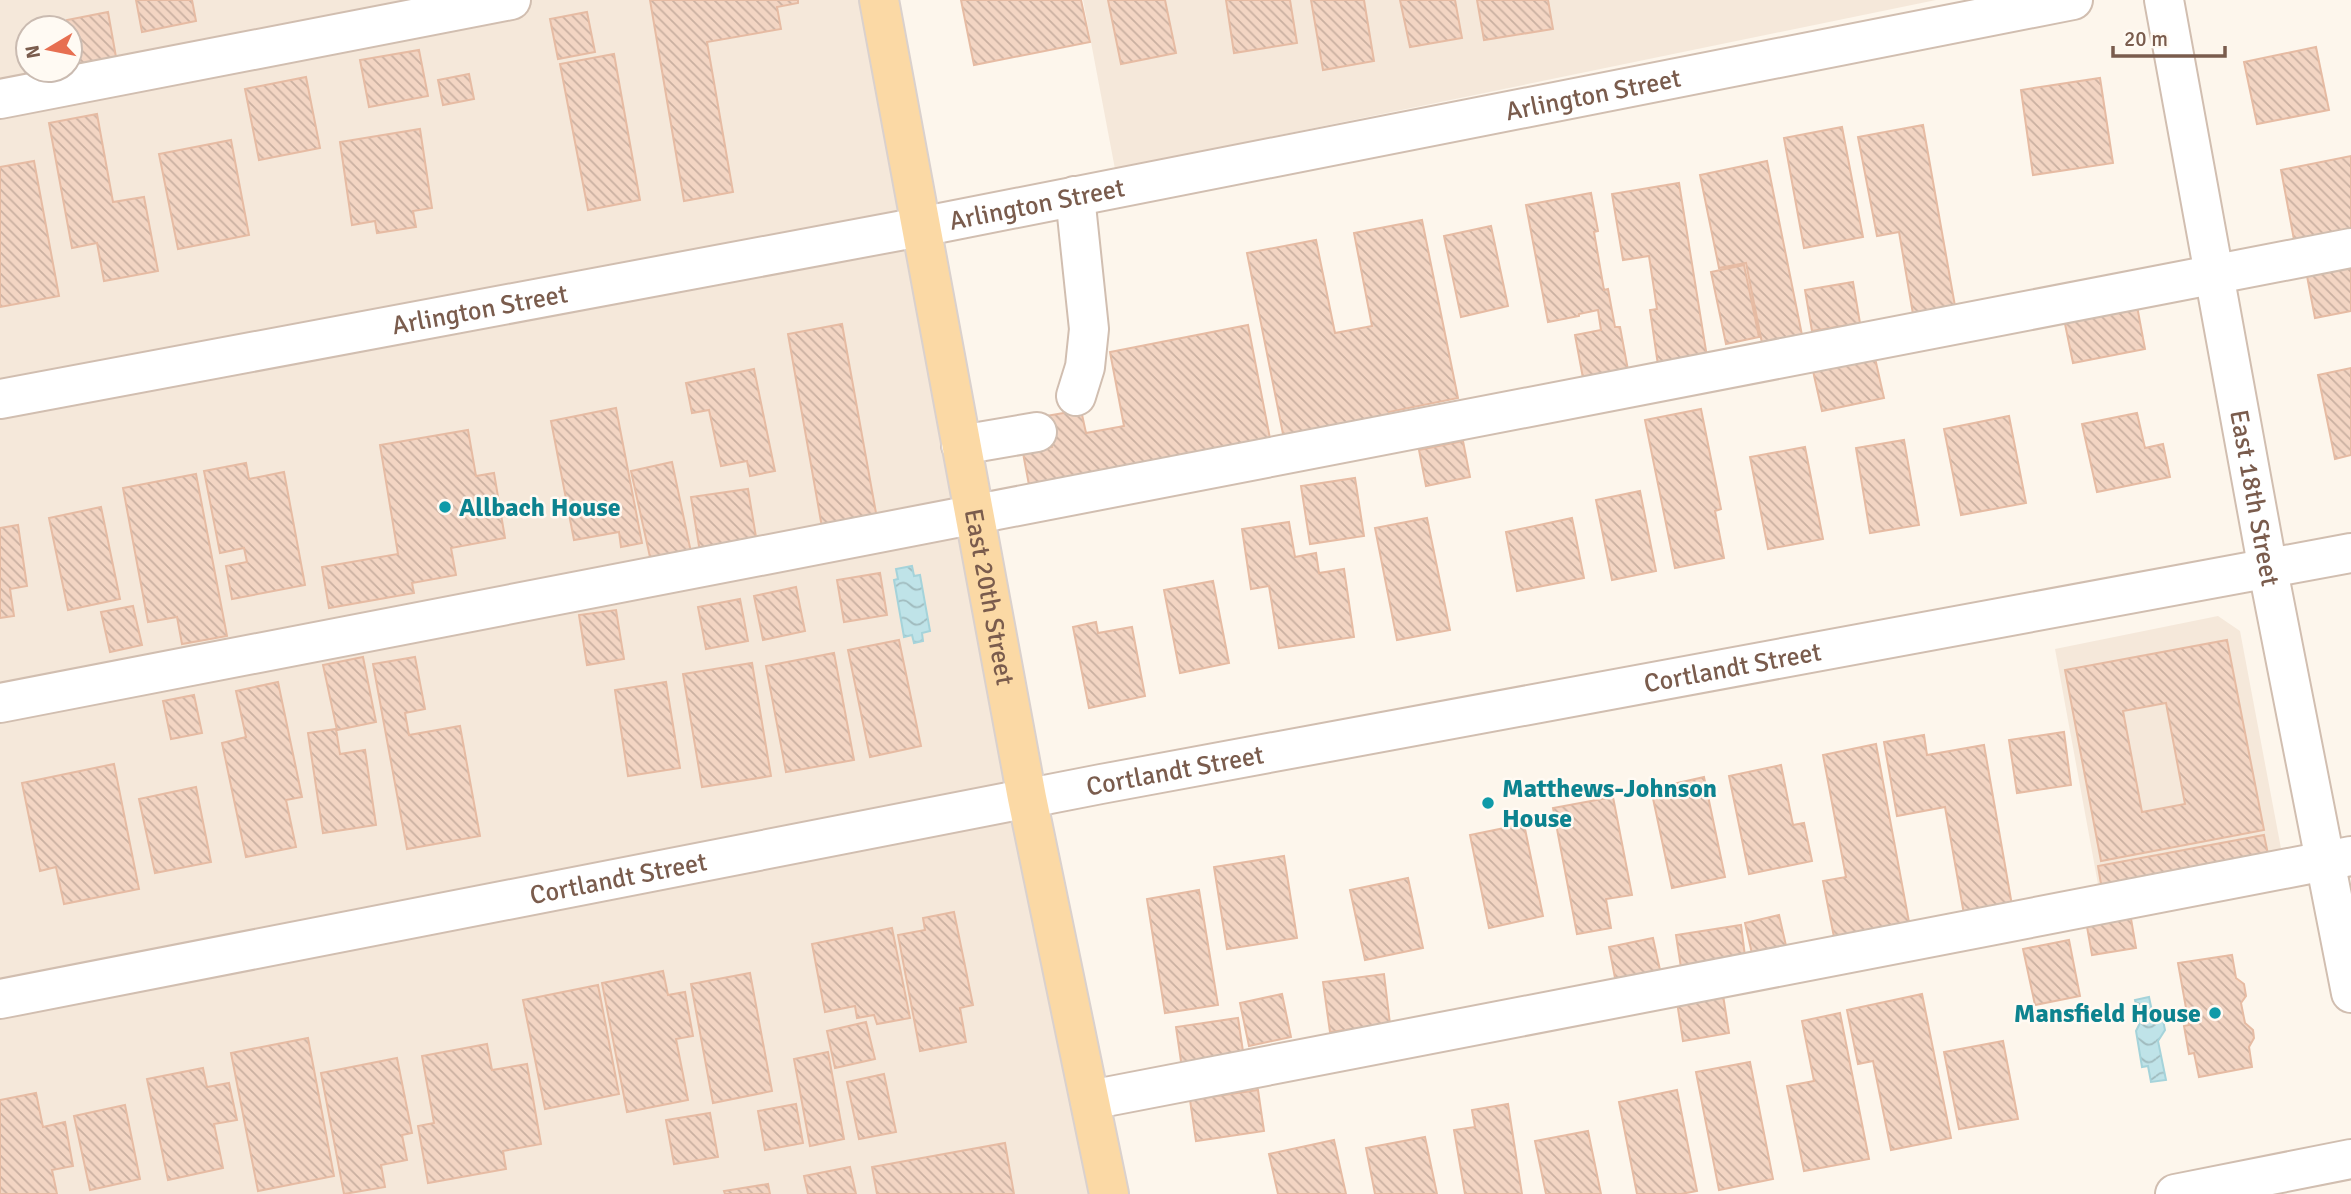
<svg xmlns="http://www.w3.org/2000/svg" width="2351" height="1194" font-family="Signika,sans-serif">
<style>
.residential{fill:#f5e8da;fill-rule:evenodd}
.water{fill:url(#water-waves);stroke:#a5d3da;stroke-width:2}
.building{fill:url(#building-back-hatch);stroke:#e6bba3;stroke-width:2;fill-rule:evenodd}
.lines{fill:none;stroke-linecap:round;stroke-linejoin:round}
.minor-casing{stroke:#d1beb0;stroke-width:42}
.major-casing{stroke:#dad1cd;stroke-width:42}
.minor{stroke:#fff;stroke-width:38}
.major{stroke:#fbd9a5;stroke-width:38}
.culture-dot{fill:#0f9aa8;stroke:#fffaf3;stroke-width:2.5}
.labels{text-anchor:middle;stroke-width:5;stroke-linejoin:round;paint-order:stroke}
.street-label{font-size:26px;fill:#7a5c4d;stroke:#fffaf3}
.culture-label{font-size:26px;font-weight:bold;fill:#0d838f;stroke:#fffaf3;text-anchor:start}
</style>
<defs>
<pattern id="water-waves" width="16" height="10" patternUnits="userSpaceOnUse" patternTransform="scale(1.75)"><rect width="16" height="10" fill="#bfe3e8"/><path d="M0 5q4-4 8 0t8 0" fill="none" stroke="#a0bbbe"/></pattern>
<pattern id="building-back-hatch" width="6" height="6" patternUnits="userSpaceOnUse" patternTransform="scale(1.75)"><rect width="6" height="6" fill="#f3d5c3"/><path d="M-1 5l2 2M0 0l6 6M5-1l2 2" fill="none" stroke="#cab0a1"/></pattern>
</defs>
<rect width="100%" height="100%" fill="#fdf6ec"/>
<path class="residential" d="M 0,0 L 883,0 L 1113,1194 L 0,1194 ZM 28,28 L 70,28 L 70,70 L 28,70 Z
M 1083,0 L 1936,0 L 1115,169 Z
M 2218,616 L 2240,631 L 2283,859 L 2100,895 L 2055,649 Z"/>
<path class="water" d="M 912,566 L 914,576 L 920,575 L 930,631 L 922,633 L 923,641 L 914,643 L 912,635 L 904,637 L 894,580 L 898,579 L 896,569 Z
M 2149,997 L 2153,1016 L 2162,1015 L 2165,1030 L 2158,1041 L 2166,1080 L 2151,1082 L 2148,1066 L 2142,1067 L 2136,1031 L 2140,1023 L 2135,1000 Z"/>
<path class="building" d="M 136,0 L 192,0 L 196,21 L 142,32 Z
M 650,0 L 798,0 L 798,3 L 777,7 L 781,29 L 707,42 L 733,192 L 684,201 Z
M 961,0 L 1081,0 L 1090,42 L 974,65 Z
M 1108,0 L 1165,0 L 1176,53 L 1121,64 Z
M 1226,0 L 1290,0 L 1297,43 L 1234,53 Z
M 1311,0 L 1364,0 L 1374,61 L 1323,70 Z
M 1400,0 L 1455,0 L 1462,38 L 1410,47 Z
M 1477,0 L 1548,0 L 1553,29 L 1484,40 Z
M 108,12 L 116,57 L 75,65 L 70,28 L 68,28 L 67,20 Z
M 587,12 L 595,52 L 558,59 L 550,19 Z
M 2316,47 L 2329,110 L 2257,124 L 2244,62 Z
M 419,50 L 428,96 L 369,107 L 360,60 Z
M 614,54 L 640,200 L 588,210 L 560,64 Z
M 469,74 L 474,99 L 443,105 L 438,80 Z
M 306,77 L 320,148 L 259,160 L 245,89 Z
M 2100,78 L 2113,163 L 2033,175 L 2021,90 Z
M 97,114 L 113,202 L 144,197 L 158,271 L 104,281 L 97,243 L 72,248 L 49,123 Z
M 1923,125 L 1955,306 L 1913,314 L 1899,232 L 1877,236 L 1858,137 Z
M 1842,127 L 1863,237 L 1804,248 L 1784,138 Z
M 420,129 L 432,208 L 413,211 L 416,227 L 377,233 L 375,221 L 352,225 L 340,142 Z
M 231,140 L 249,235 L 178,249 L 159,154 Z
M 2351,156 L 2351,234 L 2295,245 L 2281,170 Z
M 34,161 L 59,296 L 0,307 L 0,167 Z
M 1767,161 L 1803,340 L 1763,348 L 1746,263 L 1719,268 L 1700,175 Z
M 1679,183 L 1707,357 L 1658,365 L 1650,310 L 1657,309 L 1649,256 L 1623,260 L 1612,194 Z
M 1591,193 L 1598,231 L 1594,232 L 1604,290 L 1608,289 L 1615,327 L 1620,327 L 1628,370 L 1583,378 L 1575,335 L 1601,330 L 1598,310 L 1579,314 L 1579,316 L 1548,322 L 1526,205 Z
M 1422,220 L 1458,398 L 1389,412 L 1393,428 L 1286,449 L 1247,253 L 1316,240 L 1335,333 L 1372,326 L 1354,233 Z
M 1491,226 L 1508,306 L 1461,317 L 1444,236 Z
M 1744,265 L 1759,337 L 1726,344 L 1711,272 Z
M 2351,267 L 2351,311 L 2315,318 L 2307,276 Z
M 1853,282 L 1860,323 L 1812,331 L 1805,290 Z
M 2137,306 L 2145,349 L 2073,363 L 2064,319 Z
M 842,324 L 878,524 L 823,533 L 788,334 Z
M 1248,325 L 1273,454 L 1032,501 L 1023,453 L 1052,447 L 1046,416 L 1081,410 L 1086,433 L 1124,426 L 1110,352 Z
M 1875,358 L 1884,398 L 1822,411 L 1813,371 Z
M 2351,368 L 2351,455 L 2335,459 L 2318,375 Z
M 754,369 L 775,471 L 750,476 L 747,461 L 721,466 L 709,410 L 692,413 L 686,383 Z
M 616,408 L 642,543 L 621,547 L 619,532 L 574,540 L 551,421 Z
M 1701,409 L 1721,509 L 1715,511 L 1724,558 L 1675,568 L 1645,420 Z
M 2137,413 L 2145,448 L 2163,444 L 2170,477 L 2097,492 L 2082,424 Z
M 2009,416 L 2026,503 L 1961,515 L 1944,429 Z
M 468,430 L 476,476 L 494,473 L 505,538 L 451,548 L 456,575 L 412,583 L 414,593 L 329,608 L 322,567 L 398,554 L 380,445 Z
M 1904,440 L 1919,525 L 1870,533 L 1856,448 Z
M 1463,441 L 1470,477 L 1426,486 L 1419,450 Z
M 1805,447 L 1823,539 L 1768,549 L 1750,457 Z
M 672,462 L 692,557 L 652,566 L 631,471 Z
M 246,463 L 249,479 L 284,472 L 305,585 L 232,599 L 226,566 L 247,562 L 244,548 L 220,553 L 204,471 Z
M 196,474 L 227,636 L 182,644 L 177,617 L 148,622 L 123,488 Z
M 1355,478 L 1364,536 L 1310,544 L 1301,486 Z
M 748,489 L 757,543 L 700,552 L 691,497 Z
M 1640,491 L 1656,571 L 1612,580 L 1596,500 Z
M 101,507 L 120,599 L 68,610 L 49,518 Z
M 1427,518 L 1450,630 L 1397,640 L 1375,528 Z
M 1572,518 L 1584,578 L 1517,591 L 1506,532 Z
M 1289,522 L 1295,557 L 1316,553 L 1319,573 L 1344,569 L 1354,637 L 1279,648 L 1269,586 L 1251,589 L 1242,529 Z
M 18,525 L 27,586 L 10,589 L 14,616 L 0,618 L 0,528 Z
M 880,573 L 887,615 L 844,622 L 837,580 Z
M 1213,581 L 1229,663 L 1180,673 L 1164,590 Z
M 796,587 L 805,631 L 763,640 L 754,596 Z
M 740,599 L 748,641 L 706,649 L 698,607 Z
M 133,606 L 142,645 L 110,652 L 101,612 Z
M 616,610 L 624,659 L 587,665 L 579,615 Z
M 1096,622 L 1098,633 L 1132,627 L 1145,696 L 1089,708 L 1073,627 Z
M 899,640 L 921,746 L 870,757 L 848,650 Z
M 2227,640 L 2264,830 L 2101,861 L 2065,670 ZM 2166,703 L 2185,804 L 2142,812 L 2123,711 Z
M 834,653 L 854,760 L 786,772 L 766,666 Z
M 363,657 L 376,722 L 337,730 L 323,665 Z
M 415,657 L 425,709 L 405,713 L 409,735 L 460,726 L 480,836 L 407,849 L 373,664 Z
M 752,663 L 771,776 L 702,787 L 683,674 Z
M 278,682 L 302,797 L 286,800 L 296,847 L 246,857 L 222,743 L 246,737 L 236,691 Z
M 666,682 L 680,768 L 628,776 L 615,690 Z
M 194,695 L 202,733 L 171,739 L 163,701 Z
M 336,729 L 340,754 L 365,750 L 376,825 L 323,833 L 308,733 Z
M 2064,732 L 2071,785 L 2017,793 L 2009,740 Z
M 1924,735 L 1927,755 L 1984,745 L 2013,911 L 1965,920 L 1945,807 L 1897,816 L 1884,742 Z
M 1876,744 L 1909,922 L 1834,937 L 1823,881 L 1846,877 L 1823,755 Z
M 114,764 L 139,889 L 64,904 L 56,867 L 40,871 L 22,783 Z
M 1781,765 L 1793,825 L 1804,823 L 1812,861 L 1749,874 L 1729,776 Z
M 1704,777 L 1725,877 L 1672,888 L 1651,789 Z
M 196,787 L 211,862 L 155,873 L 139,799 Z
M 1613,797 L 1632,895 L 1606,899 L 1611,928 L 1577,934 L 1553,808 Z
M 1524,824 L 1543,916 L 1489,928 L 1470,835 Z
M 2264,835 L 2269,859 L 2102,890 L 2098,866 Z
M 1284,856 L 1297,938 L 1227,949 L 1214,867 Z
M 1408,878 L 1423,948 L 1365,960 L 1350,890 Z
M 1199,890 L 1218,1005 L 1165,1013 L 1147,899 Z
M 954,912 L 973,1005 L 960,1008 L 966,1042 L 920,1051 L 898,935 L 925,930 L 923,918 Z
M 2130,913 L 2136,948 L 2092,955 L 2086,921 Z
M 1779,915 L 1787,950 L 1753,958 L 1745,923 Z
M 1741,925 L 1746,964 L 1682,974 L 1676,935 Z
M 892,928 L 910,1018 L 877,1024 L 874,1015 L 857,1018 L 855,1006 L 825,1012 L 812,944 Z
M 1653,938 L 1662,979 L 1617,988 L 1609,947 Z
M 2069,940 L 2080,996 L 2035,1005 L 2023,949 Z
M 2232,955 L 2236,978 L 2244,984 L 2246,996 L 2241,1003 L 2245,1023 L 2253,1030 L 2254,1038 L 2249,1047 L 2252,1067 L 2199,1077 L 2194,1053 L 2189,1054 L 2184,1026 L 2189,1025 L 2178,963 Z
M 663,971 L 668,995 L 685,992 L 693,1036 L 676,1039 L 688,1100 L 627,1112 L 602,983 Z
M 750,973 L 772,1091 L 713,1103 L 691,984 Z
M 1384,974 L 1390,1024 L 1330,1032 L 1323,982 Z
M 598,985 L 619,1094 L 545,1109 L 523,1000 Z
M 1282,994 L 1291,1037 L 1249,1046 L 1240,1003 Z
M 1922,994 L 1951,1138 L 1891,1150 L 1873,1061 L 1858,1064 L 1847,1010 Z
M 1723,995 L 1729,1033 L 1683,1041 L 1677,1002 Z
M 1840,1013 L 1869,1159 L 1804,1171 L 1787,1086 L 1814,1081 L 1802,1021 Z
M 1238,1018 L 1244,1058 L 1182,1068 L 1176,1027 Z
M 866,1022 L 875,1059 L 835,1068 L 827,1031 Z
M 308,1038 L 334,1176 L 258,1191 L 231,1053 Z
M 2003,1041 L 2018,1119 L 1959,1129 L 1944,1052 Z
M 487,1044 L 492,1070 L 527,1064 L 541,1144 L 503,1151 L 506,1169 L 428,1183 L 418,1126 L 434,1123 L 422,1056 Z
M 828,1052 L 844,1139 L 810,1146 L 794,1059 Z
M 397,1058 L 412,1133 L 402,1135 L 407,1160 L 381,1165 L 385,1187 L 344,1194 L 321,1073 Z
M 1750,1062 L 1773,1179 L 1719,1190 L 1696,1072 Z
M 203,1068 L 207,1087 L 229,1083 L 237,1120 L 214,1124 L 223,1168 L 168,1180 L 147,1079 Z
M 884,1074 L 896,1132 L 859,1139 L 847,1082 Z
M 1258,1090 L 1264,1131 L 1196,1141 L 1190,1100 Z
M 1677,1090 L 1697,1191 L 1681,1194 L 1637,1194 L 1619,1102 Z
M 36,1093 L 43,1127 L 65,1122 L 73,1166 L 52,1170 L 57,1194 L 0,1194 L 0,1100 Z
M 796,1104 L 803,1143 L 765,1150 L 758,1111 Z
M 1508,1104 L 1522,1194 L 1465,1194 L 1454,1130 L 1475,1127 L 1472,1110 Z
M 125,1105 L 140,1179 L 90,1190 L 74,1116 Z
M 710,1113 L 718,1157 L 674,1164 L 666,1120 Z
M 1588,1131 L 1601,1194 L 1546,1194 L 1535,1141 Z
M 1425,1137 L 1437,1194 L 1375,1194 L 1366,1148 Z
M 1334,1140 L 1346,1194 L 1278,1194 L 1269,1154 Z
M 1005,1143 L 1014,1194 L 877,1194 L 872,1167 Z
M 850,1167 L 856,1194 L 808,1194 L 804,1176 Z
M 768,1184 L 770,1194 L 725,1194 L 724,1191 Z"/>
<g class="lines">
<defs>
<g id="minor">
<path id="s1" d="M 2164,0 L 2268,570 L 2351,993"/>
<path d="M 0,99 L 511,0"/>
<path d="M 1075,196 L 1089,329 L 1085,367 L 1076,396"/>
<path id="s2" d="M 0,399 L 920,227 L 2073,0"/>
<path d="M 961,445 L 1037,432"/>
<path d="M 0,703 L 2351,248"/>
<path id="s3" d="M 0,999 L 1101,784 L 2351,553"/>
<path d="M 1090,1100 L 2351,856"/>
<path d="M 2175,1194 L 2351,1159"/>
</g>
<g id="major">
<path id="s4" d="M 879,0 L 1027,798 L 1109,1194"/>
</g>
</defs>
<use href="#minor" class="minor-casing"/>
<use href="#major" class="major-casing"/>
<use href="#minor" class="minor"/>
<use href="#major" class="major"/>
</g>
<g class="culture-dot">
<circle cx="445" cy="507" r="7"/>
<circle cx="1488" cy="803" r="7"/>
<circle cx="2215" cy="1013" r="7"/>
</g>
<g class="labels">
<g class="street-label">
<text dy="9" stroke="none"><textPath href="#s2" startOffset="1622">Arlington Street</textPath></text>
<text dy="9" stroke="none"><textPath href="#s2" startOffset="1055">Arlington Street</textPath></text>
<text dy="9" stroke="none"><textPath href="#s2" startOffset="488">Arlington Street</textPath></text>
<text dy="9" stroke="none"><textPath href="#s1" startOffset="506">East 18th Street</textPath></text>
<text dy="9" stroke="none"><textPath href="#s4" startOffset="607">East 20th Street</textPath></text>
<text dy="9" stroke="none"><textPath href="#s3" startOffset="1764">Cortlandt Street</textPath></text>
<text dy="9" stroke="none"><textPath href="#s3" startOffset="1197">Cortlandt Street</textPath></text>
<text dy="9" stroke="none"><textPath href="#s3" startOffset="630">Cortlandt Street</textPath></text>
</g>
<g class="culture-label">
<text x="459" y="516">Allbach House</text>
<text x="1502" y="797">Matthews-Johnson<tspan x="1502" dy="30">House</tspan></text>
<text x="2201" y="1022" text-anchor="end">Mansfield House</text>
</g>
</g>
<g transform="translate(49 49) rotate(260)"><circle r="33" fill="#fffaf3" stroke="#cabbb1" stroke-width="2"/>
<path d="M0-5L12 26L0 18L-12 26Z" fill="#e76f51"/>
<text y="-10" font-size="19" font-weight="bold" text-anchor="middle" fill="#7a5c4d">N</text>
</g>
<path d="M2113 46v10h112v-10" fill="none" stroke="#7a5c4d" stroke-width="3.5"/>
<text x="2124" y="46" font-size="21" fill="#7a5c4d" stroke="#fffaf3" stroke-width="5" paint-order="stroke">20 m</text>
</svg>
